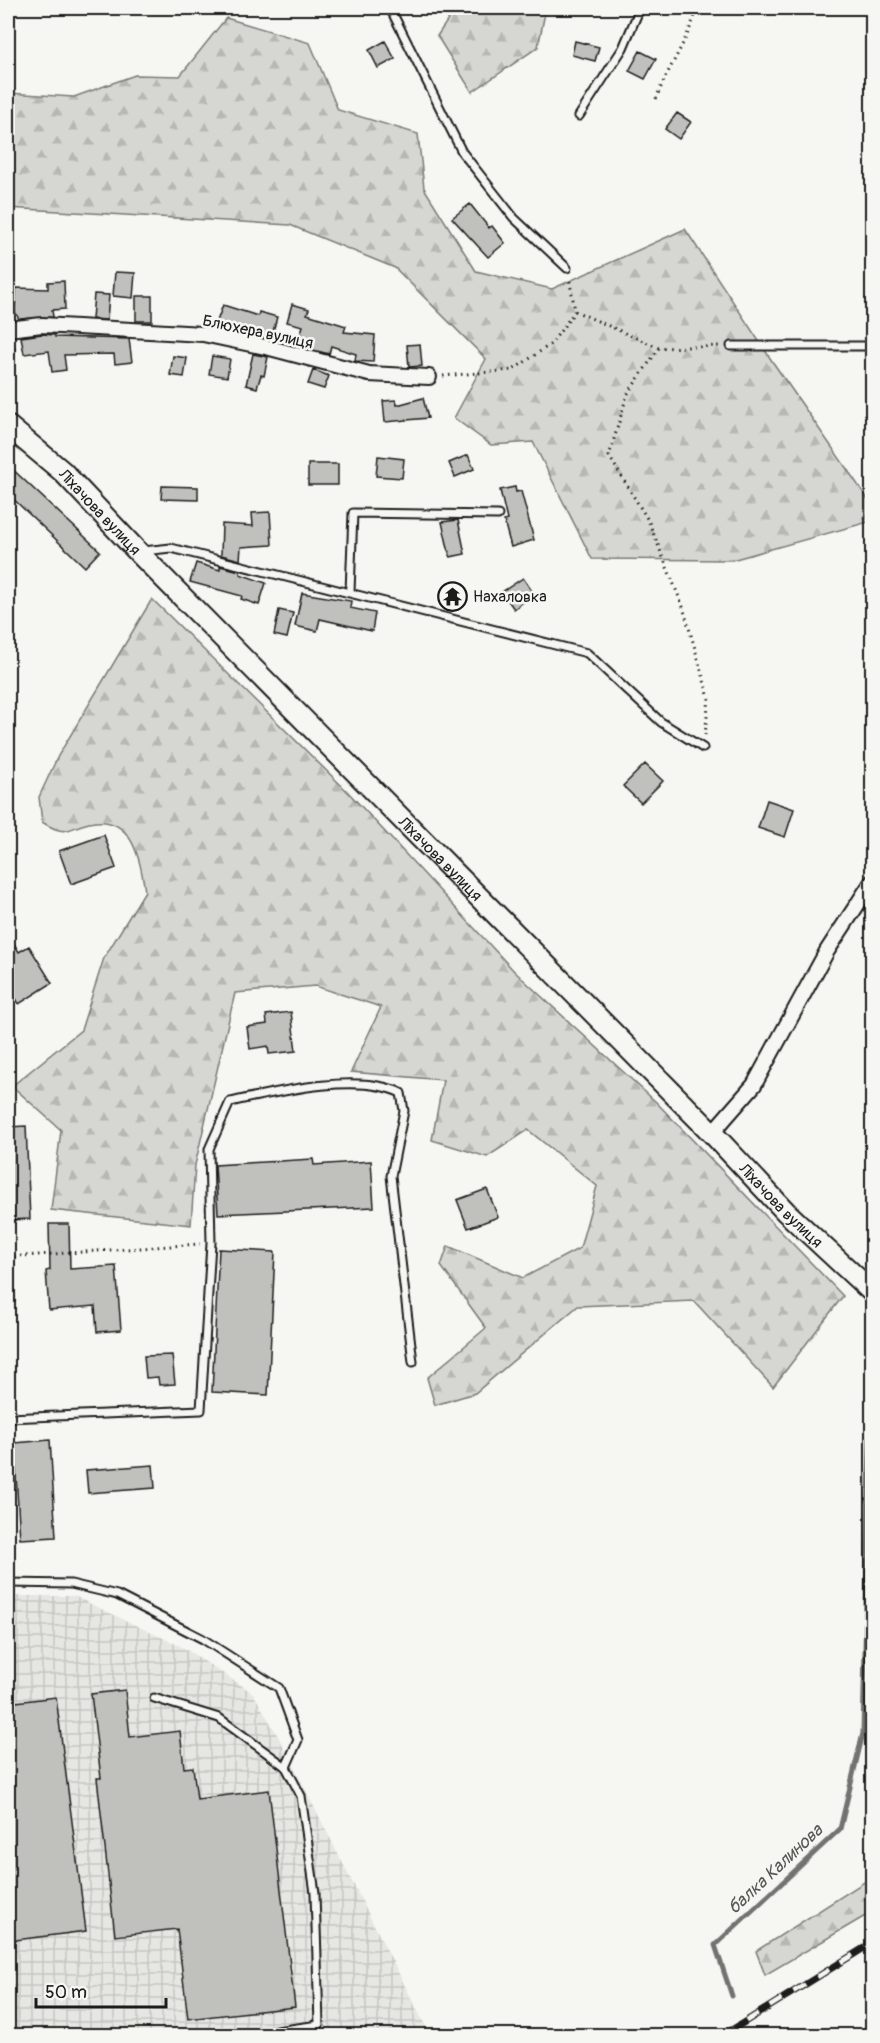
<svg xmlns="http://www.w3.org/2000/svg" width="880" height="2043" font-family="Pangolin,sans-serif">
<style>
.industrial{fill:url(#industrial-grid)}
.forest{fill:url(#forest-firs);stroke:#797977;stroke-width:1.5}
.lines{fill:none;stroke-linecap:round;stroke-linejoin:round}
.stream{stroke:#727271;stroke-width:5}
.building{fill:#c0c0bd;stroke:#1c1c1c;stroke-width:1.5}
.lane-casing{stroke:#1c1c1c;stroke-width:11}
.street-casing{stroke:#1c1c1c;stroke-width:18}
.secondary-casing{stroke:#1c1c1c;stroke-width:24}
.path{stroke:#1c1c1c;stroke-width:3;stroke-dasharray:1.5 4.5;stroke-linecap:butt}
.lane{stroke:#f6f6f2;stroke-width:7}
.street{stroke:#f6f6f2;stroke-width:14}
.secondary{stroke:#f6f6f2;stroke-width:20}
.rail-casing{stroke:#1c1c1c;stroke-width:7}
.rail{stroke:#f6f6f2;stroke-width:4.5;stroke-dasharray:14;stroke-linecap:butt}
.labels{text-anchor:middle;stroke-width:5;stroke-linejoin:round;paint-order:stroke}
.street-label{font-size:16px;fill:#1c1c1c;stroke:#f6f6f2}
.poi-label{font-size:16px;fill:#1c1c1c;stroke:#f6f6f2;text-anchor:start}
.water-label{font-size:18px;font-style:italic;fill:#565654;stroke:#f6f6f2}
</style>
<defs>
<pattern id="industrial-grid" width="8" height="8" patternUnits="userSpaceOnUse" patternTransform="scale(1.5)"><rect width="8" height="8" fill="#e6e6e2"/><path d="M0 4h8M4 0v8" fill="none" stroke="#c5c5c1"/></pattern>
<pattern id="forest-firs" width="22" height="20" patternUnits="userSpaceOnUse" patternTransform="scale(1.5)"><rect width="22" height="20" fill="#d6d6d2"/><path d="M5 1l3.5 6h-7zM16 11l3.5 6h-7z" fill="#b7b7b4"/></pattern>
</defs>
<rect width="100%" height="100%" fill="#f6f6f2"/>
<filter id="ink" filterUnits="userSpaceOnUse"><feTurbulence type="fractalNoise" baseFrequency=".0167" numOctaves="2"/><feDisplacementMap in="SourceGraphic" scale="12" xChannelSelector="R" yChannelSelector="G"/><feConvolveMatrix kernelMatrix="1 2 1 2 8 2 1 2 1" color-interpolation-filters="sRGB"/></filter>
<g filter="url(#ink)">
<path class="industrial" d="M 8,1596 L 74,1596 L 184,1648 L 253,1693 L 279,1738 L 430,2035 L 8,2036 Z"/>
<path class="forest" d="M 456,8 L 546,8 L 538,47 L 472,92 L 437,36 Z
M 226,18 L 310,43 L 338,110 L 418,134 L 424,188 L 476,271 L 552,289 L 685,229 L 772,361 L 872,505 L 872,521 L 732,560 L 592,559 L 533,442 L 491,445 L 454,418 L 486,359 L 395,268 L 290,225 L 8,208 L 8,93 L 74,97 L 135,75 L 180,76 Z
M 152,599 L 347,791 L 515,972 L 656,1102 L 843,1296 L 773,1387 L 694,1301 L 578,1306 L 475,1393 L 435,1405 L 427,1378 L 486,1328 L 441,1266 L 448,1246 L 523,1278 L 580,1248 L 597,1186 L 528,1130 L 487,1157 L 432,1140 L 443,1080 L 351,1072 L 381,1007 L 315,986 L 235,993 L 195,1165 L 191,1225 L 51,1210 L 61,1130 L 12,1086 L 81,1030 L 104,958 L 145,891 C 140,860 133,813 89,823 C 66,828 68,838 42,822 L 39,797 L 58,756 Z
M 872,1877 L 872,1912 L 765,1975 L 756,1951 Z"/>
<g class="lines">
<path class="stream" d="M 732,1996 L 715,1945 L 840,1829 L 863,1733 L 872,1360"/>
</g>
<path class="building" d="M 385,41 L 395,59 L 378,68 L 369,50 Z
M 575,41 L 599,47 L 595,61 L 572,55 Z
M 640,51 L 656,59 L 645,79 L 629,71 Z
M 677,113 L 691,122 L 679,139 L 665,129 Z
M 470,204 L 489,228 L 492,226 L 505,243 L 488,257 L 452,218 Z
M 115,272 L 135,273 L 133,298 L 113,296 Z
M 64,281 L 65,309 L 52,310 L 53,317 L 19,319 L 15,312 L 16,288 L 48,289 L 48,282 Z
M 94,294 L 109,295 L 107,320 L 92,319 Z
M 136,296 L 152,296 L 152,321 L 136,321 Z
M 292,304 L 309,309 L 307,314 L 346,326 L 344,332 L 375,335 L 373,362 L 355,361 L 356,354 L 331,346 L 329,354 L 297,346 L 303,326 L 287,322 Z
M 223,305 L 258,316 L 259,312 L 277,317 L 271,339 L 216,324 Z
M 42,334 L 55,335 L 55,337 L 129,339 L 132,362 L 115,364 L 114,354 L 64,355 L 66,370 L 52,372 L 49,351 L 24,354 L 21,337 Z
M 420,344 L 422,366 L 409,367 L 407,345 Z
M 253,354 L 268,357 L 264,376 L 261,375 L 257,388 L 246,385 Z
M 173,356 L 187,358 L 184,377 L 170,375 Z
M 212,356 L 230,359 L 227,377 L 209,374 Z
M 313,370 L 329,376 L 324,389 L 308,384 Z
M 423,398 L 428,418 L 385,422 L 383,401 L 396,400 L 397,405 Z
M 468,455 L 474,469 L 455,477 L 449,463 Z
M 378,456 L 404,459 L 402,478 L 376,476 Z
M 308,464 L 338,464 L 338,485 L 308,485 Z
M 8,465 L 100,551 L 85,567 L 8,494 Z
M 162,486 L 198,487 L 198,500 L 161,499 Z
M 515,487 L 516,492 L 521,491 L 534,540 L 511,547 L 504,521 L 507,520 L 500,490 Z
M 270,512 L 272,545 L 241,547 L 240,560 L 221,555 L 222,524 L 253,526 L 252,513 Z
M 458,520 L 465,554 L 450,557 L 442,522 Z
M 196,563 L 220,570 L 220,566 L 240,571 L 240,574 L 266,583 L 259,605 L 241,599 L 242,596 L 190,582 Z
M 523,578 L 534,594 L 514,609 L 502,592 Z
M 302,593 L 351,601 L 350,608 L 375,613 L 372,631 L 320,619 L 317,631 L 295,626 Z
M 279,610 L 293,613 L 287,638 L 274,635 Z
M 645,764 L 663,781 L 641,803 L 623,786 Z
M 767,800 L 794,809 L 785,837 L 758,828 Z
M 104,835 L 116,868 L 71,884 L 59,851 Z
M 8,934 L 19,952 L 29,946 L 52,983 L 19,1004 L 8,985 Z
M 291,1012 L 296,1051 L 269,1054 L 268,1046 L 250,1049 L 247,1027 L 267,1024 L 266,1015 Z
M 26,1126 L 30,1219 L 8,1220 L 8,1127 Z
M 313,1159 L 314,1165 L 371,1161 L 374,1207 L 218,1214 L 215,1165 Z
M 487,1189 L 498,1217 L 468,1228 L 457,1200 Z
M 49,1224 L 69,1224 L 70,1269 L 116,1266 L 121,1330 L 97,1332 L 95,1306 L 49,1310 L 46,1271 L 50,1270 Z
M 219,1249 L 275,1252 L 268,1395 L 212,1392 Z
M 172,1355 L 175,1384 L 159,1385 L 158,1377 L 146,1378 L 144,1356 Z
M 50,1440 L 56,1537 L 20,1539 L 14,1443 Z
M 153,1465 L 155,1488 L 88,1493 L 86,1470 Z
M 125,1690 L 130,1737 L 180,1731 L 184,1768 L 193,1767 L 197,1799 L 269,1790 L 295,2007 L 188,2019 L 177,1929 L 115,1936 L 97,1778 L 101,1778 L 91,1694 Z
M 56,1697 L 86,1931 L 8,1941 L 8,1703 Z"/>
<g class="lines">
<defs>
<path id="lane" d="M 390,8 L 462,152 L 514,218 L 567,268
M 579,116 L 623,48 L 640,8
M 8,343 L 10,350 L 8,356
M 731,346 L 872,346
M 143,551 L 171,548 L 587,653 L 661,722 L 703,748
M 350,592 L 353,513 L 498,515
M 8,1270 L 10,1300
M 8,1418 L 201,1410 L 211,1243 L 209,1149 L 230,1102 C 276,1092 358,1072 401,1093 L 404,1111 L 391,1176 L 413,1362
M 8,1583 L 71,1584 L 117,1595 L 203,1639 L 279,1688 L 298,1740 L 286,1767
M 154,1698 L 219,1718 L 286,1767 L 301,1796 L 315,1893 L 319,2025 L 241,2036"/>
<path id="street" d="M 8,329 L 42,325 L 203,334 L 270,348 L 369,374 L 429,377
M 712,1133 L 754,1085 L 827,951 L 872,882"/>
<g id="secondary">
<path id="s1" d="M 8,426 L 63,472 L 138,552 L 712,1133 L 786,1212 L 872,1292"/>
</g>
</defs>
<use href="#lane" class="lane-casing"/>
<use href="#street" class="street-casing"/>
<use href="#secondary" class="secondary-casing"/>
<path class="path" d="M 656,99 C 668,67 688,41 697,8
M 575,311 L 659,348 L 721,346
M 659,348 L 627,395 L 609,456 L 648,520 L 683,607 L 709,698 L 705,735
M 443,376 L 513,370 L 551,344 L 575,311 L 569,277
M 8,1257 L 200,1244"/>
<use href="#lane" class="lane"/>
<use href="#street" class="street"/>
<use href="#secondary" class="secondary"/>
<defs>
<path id="rail" d="M 722,2036 L 872,1943"/>
</defs>
<use href="#rail" class="rail-casing"/>
<use href="#rail" class="rail"/>
</g>
</g>
<defs>
<symbol id="temple-ring" viewBox="-11 -11 22 22"><circle r="9.5" fill="#f6f6f2" stroke="#1c1c1c" stroke-width="1.5"/><path d="M0-6L5-2H3V0L6.5 2.5H4V6H1.5V3h-3V6H-4V2.5H-6.5L-3 0V-2H-5Z" fill="#1c1c1c"/></symbol>
</defs>
<g fill-rule="evenodd">
<use href="#temple-ring" x="436" y="580" width="33" height="33"/>
</g>
<g class="labels">
<g class="street-label">
<text transform="translate(258 331) rotate(12)" y="6">Блюхера вулиця</text>
<text dy="6" stroke="none"><textPath href="#s1" startOffset="126">Ліхачова вулиця</textPath></text>
<text dy="6" stroke="none"><textPath href="#s1" startOffset="612">Ліхачова вулиця</textPath></text>
<text dy="6" stroke="none"><textPath href="#s1" startOffset="1098">Ліхачова вулиця</textPath></text>
</g>
<g class="poi-label">
<text x="473" y="602">Нахаловка</text>
</g>
<g class="water-label">
<text transform="translate(775 1869) rotate(-43)" y="6">балка Калинова</text>
</g>
</g>
<rect width="880" height="2043" fill="none" stroke="#f6f6f2" stroke-width="30"/>
<rect x="15" y="15" width="850" height="2013" fill="none" stroke="#1c1c1c" stroke-width="2" filter="url(#ink)"/>
<path d="M36 1998v9h130v-9" fill="none" stroke="#1c1c1c" stroke-width="3"/>
<text x="45" y="1998" font-size="18" fill="#1c1c1c" stroke="#f6f6f2" stroke-width="4.5" paint-order="stroke">50 m</text>
</svg>
